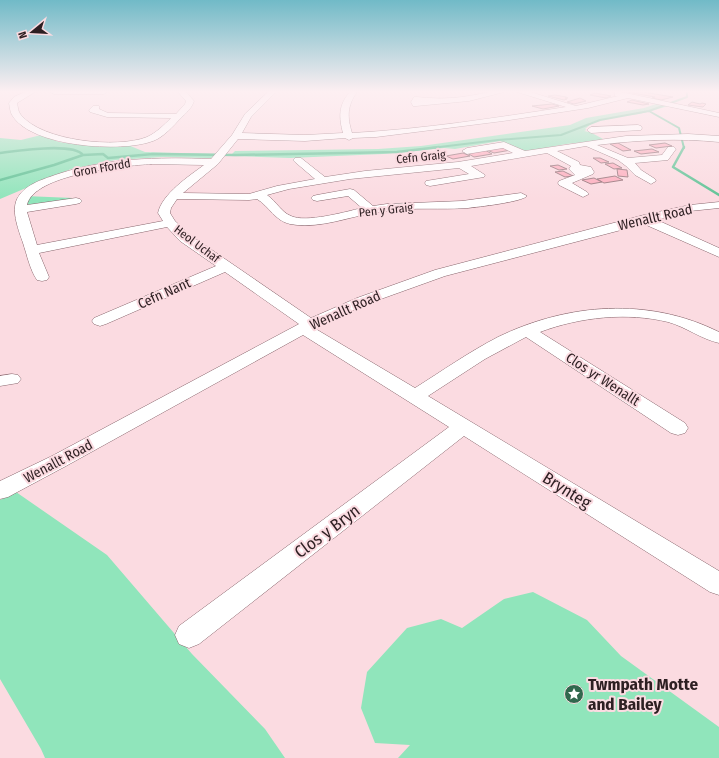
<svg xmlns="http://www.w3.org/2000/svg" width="719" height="758" font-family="'Fira Sans Condensed',sans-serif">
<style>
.green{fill:#90e5bb}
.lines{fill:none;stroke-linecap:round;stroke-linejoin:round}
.stream-far1{stroke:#5ec395;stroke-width:2}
.stream{stroke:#5ec395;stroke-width:2.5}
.building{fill:#fdaebe;stroke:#98767c}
.minor-casing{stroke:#88666d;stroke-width:1}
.minor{fill:#fff;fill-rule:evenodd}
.labels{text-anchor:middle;stroke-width:4;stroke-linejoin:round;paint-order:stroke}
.far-street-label{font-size:12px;fill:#2d1f22;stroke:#fbdbe1}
.street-label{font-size:14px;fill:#2d1f22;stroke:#fbdbe1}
.near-street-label{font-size:17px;fill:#2d1f22;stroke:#fbdbe1}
.near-poi-label{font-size:17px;font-weight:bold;fill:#2d1f22;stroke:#fbdbe1;text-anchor:start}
</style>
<rect width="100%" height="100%" fill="#fbdbe1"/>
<path class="green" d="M 656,104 L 669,106 L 639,114 L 607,118 L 589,123 L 591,124 L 585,129 L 587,130 L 584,131 L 590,132 L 605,140 L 566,144 L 524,152 L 500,141 L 455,149 L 444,148 L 383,154 L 290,158 L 230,156 L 235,151 L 378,149 L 421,146 L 570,125 L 586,118 L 644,108 Z
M 41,135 L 59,142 L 82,145 L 128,145 L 145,152 L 216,154 L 211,158 L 163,157 L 115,160 L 71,169 L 0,199 L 0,138 L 21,140 Z
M 25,196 L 73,198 L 76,201 L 21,209 Z
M 16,492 L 107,555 L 192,654 L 265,729 L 285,758 L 45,758 L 41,749 L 0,679 L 0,500 Z
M 533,592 L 587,620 L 621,656 L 719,727 L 719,758 L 398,758 L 410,745 L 375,743 L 361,708 L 367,672 L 407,628 L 441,619 L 462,628 L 504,599 Z"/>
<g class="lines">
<path class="stream-far1" d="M 649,111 L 679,128 L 684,148
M 431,148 L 498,140 L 561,135 L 600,120 L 649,111 L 687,97 L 687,92"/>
<path class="stream" d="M 684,147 L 673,167 L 719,195
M 0,153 C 16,151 73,142 83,155 L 103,154 L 108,158 L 153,154 L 235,155 L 397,152 L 439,147
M 0,180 L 54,165 L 83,155"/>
</g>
<path class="building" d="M 627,92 L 643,92 L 673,97 L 661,100 L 652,98 L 655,97 Z
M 595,93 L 606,95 L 611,96 L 606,98 L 590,95 Z
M 555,95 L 566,97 L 568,98 L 565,98 L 567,99 L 564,100 L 548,96 Z
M 580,98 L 586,101 L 574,104 L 567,102 Z
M 632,100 L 636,101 L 649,104 L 643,105 L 627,102 Z
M 692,102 L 700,104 L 702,103 L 706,104 L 703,107 L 688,105 Z
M 552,104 L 559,106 L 543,109 L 532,106 Z
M 618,143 L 631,150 L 623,151 L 610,144 Z
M 665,143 L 672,146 L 656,148 L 649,145 Z
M 503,147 L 511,150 L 494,153 L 487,150 Z
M 652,149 L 659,152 L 641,154 L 634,151 Z
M 485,150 L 492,154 L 474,157 L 467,153 Z
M 463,153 L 470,156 L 453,159 L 446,156 Z
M 593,158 L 600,158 L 609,162 L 601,163 Z
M 613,163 L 622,168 L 614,169 L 605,164 Z
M 558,165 L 567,169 L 559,170 L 550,166 Z
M 617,169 L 627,170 L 628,177 L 618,176 Z
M 563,171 L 573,176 L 565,177 L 555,172 Z
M 615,176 L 623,180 L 604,183 L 597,179 Z
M 594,178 L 602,182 L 591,184 L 582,180 Z"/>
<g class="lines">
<defs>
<path id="minor" d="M 25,92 L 35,92 L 17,103 C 18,107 18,112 21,115 C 42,141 117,149 147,137 C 156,133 164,125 171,118 L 107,117 L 90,112 L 89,110 L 93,106 L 99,106 L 99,109 L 108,113 L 176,114 L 185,104 L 186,101 L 178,92 L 186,92 L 194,101 C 192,108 186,113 181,118 C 173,126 164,137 153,141 C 122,153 30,147 12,115 C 10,112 10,107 9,103 L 14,97 Z
M 51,92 L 107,92 L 104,94 L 54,94 Z
M 268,92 L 276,92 L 251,117 L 242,133 L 305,135 L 343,133 C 339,118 338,105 350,92 L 357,92 C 347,106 347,117 352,133 C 424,129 495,118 566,107 L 517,92 L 530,92 L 576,106 L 618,96 L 615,96 L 615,92 L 621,92 L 719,113 L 719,117 L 628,98 L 588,108 L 503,121 L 376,137 L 353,138 L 349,140 L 345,138 L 305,141 L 238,139 L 218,164 L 183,193 L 249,194 L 277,186 L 315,179 L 295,162 L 293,160 L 295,158 L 301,158 L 325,177 L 365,171 L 458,162 L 513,153 L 503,148 L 467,154 L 462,151 L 467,148 L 504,142 L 525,151 L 626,136 L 688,134 L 719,136 L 719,142 C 678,138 638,140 597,145 L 628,158 L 662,155 L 668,147 L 674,147 L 676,149 L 668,160 L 635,163 L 641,170 L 655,179 L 656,181 L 651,184 L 635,175 L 626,166 L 618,160 L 586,146 L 557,151 L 579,162 L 580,165 L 591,167 L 594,172 L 593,174 L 572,183 L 587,192 L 589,194 L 583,197 L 559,185 L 558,183 L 559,181 L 575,175 L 569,169 L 571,166 L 547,153 L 471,166 L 485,175 L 484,177 L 430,186 L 426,185 L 425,183 L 426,181 L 469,174 L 459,168 L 350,179 L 289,189 L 267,195 C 276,201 281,212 291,216 C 306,223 345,212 362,208 L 348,196 L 317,201 L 313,200 L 311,198 L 313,196 L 317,195 L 350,189 L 354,190 L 373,206 L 387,204 L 462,201 L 521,193 L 527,196 C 522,202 477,207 468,208 C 441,210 413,207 386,211 C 354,214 322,230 290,224 C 275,221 269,206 257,199 L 249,200 L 177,199 L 171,208 L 170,213 L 175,221 L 190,235 L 311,318 L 357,298 L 435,270 L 644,215 L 690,205 L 719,202 L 719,208 L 690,211 L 657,220 L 719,248 L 719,257 L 644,224 L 445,276 L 367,304 L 314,328 L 415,388 C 442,371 469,352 498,337 C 568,303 649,297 719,332 L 719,343 C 701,339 686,327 668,322 C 627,312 580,317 540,332 L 685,423 L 688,428 L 685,433 L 678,435 L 671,433 L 526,337 L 485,359 L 428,396 L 719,571 L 719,595 L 710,592 L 464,436 L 199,644 L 189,648 L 179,644 L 175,635 L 179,626 L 449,427 L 303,335 L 66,466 L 8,497 L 0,499 L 0,481 L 52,456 L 299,324 L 225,272 L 106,324 L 100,326 L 94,324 L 92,321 L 94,318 L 216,266 L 180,241 L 167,227 L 39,253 L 49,277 L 47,280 L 42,281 L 37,280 C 30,270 27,255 23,243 C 19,231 11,212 17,199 C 24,185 41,180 55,175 C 105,158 158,157 211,159 L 232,135 L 245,114 ZM 151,164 L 204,165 C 189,176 162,194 158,213 L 163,221 L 37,245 L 27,212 L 76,204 L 80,203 L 82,201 L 80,199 L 76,198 L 27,205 C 34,174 124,166 151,164 Z
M 489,92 L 504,92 L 469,101 L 416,106 L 413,106 L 411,102 L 414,97 L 417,97 C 443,100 463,98 489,92 Z
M 638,125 L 641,126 L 642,128 L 641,130 L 591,133 L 587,130 L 591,127 Z
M 12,374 L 18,375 L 21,379 L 18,383 L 0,386 L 0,376 Z"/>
</defs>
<use href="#minor" class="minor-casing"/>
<use href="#minor" class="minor"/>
</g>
<linearGradient id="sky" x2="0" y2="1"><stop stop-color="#71bac7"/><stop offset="0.46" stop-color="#fdeff2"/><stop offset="1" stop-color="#fdeff2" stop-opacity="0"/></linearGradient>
<rect width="719" height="199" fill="url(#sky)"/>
<defs>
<symbol id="sight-disc" viewBox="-11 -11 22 22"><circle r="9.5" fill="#31684e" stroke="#fbdbe1"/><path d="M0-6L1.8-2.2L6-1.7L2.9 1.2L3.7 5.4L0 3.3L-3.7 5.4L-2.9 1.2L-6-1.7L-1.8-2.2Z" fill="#fff"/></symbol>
</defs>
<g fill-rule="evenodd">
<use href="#sight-disc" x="563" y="683" width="22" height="22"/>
</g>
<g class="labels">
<g class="far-street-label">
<text transform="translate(421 157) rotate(-6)" y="4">Cefn Graig</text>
<text transform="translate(102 168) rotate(-10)" y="4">Gron Ffordd</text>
<text transform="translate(386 210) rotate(-6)" y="4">Pen y Graig</text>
<text transform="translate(197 244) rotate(37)" y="4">Heol Uchaf</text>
</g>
<g class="street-label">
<text transform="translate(655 217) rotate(-13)" y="5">Wenallt Road</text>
<text transform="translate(164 293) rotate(-24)" y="5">Cefn Nant</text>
<text transform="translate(345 310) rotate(-24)" y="5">Wenallt Road</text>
<text transform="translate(603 379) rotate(33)" y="5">Clos yr Wenallt</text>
<text transform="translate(58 461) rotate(-28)" y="5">Wenallt Road</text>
</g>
<g class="near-street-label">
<text transform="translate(567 490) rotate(32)" y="6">Brynteg</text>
<text transform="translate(327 531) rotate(-37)" y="6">Clos y Bryn</text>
</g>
<g class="near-poi-label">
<text x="588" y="690">Twmpath Motte<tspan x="588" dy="20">and Bailey</tspan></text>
</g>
</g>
<g transform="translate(32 32) rotate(252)" stroke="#fbdbe1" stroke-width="3" paint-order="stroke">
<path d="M0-3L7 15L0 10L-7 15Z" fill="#2d1f22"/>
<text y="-6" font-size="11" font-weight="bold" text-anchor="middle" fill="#2d1f22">N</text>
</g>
</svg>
